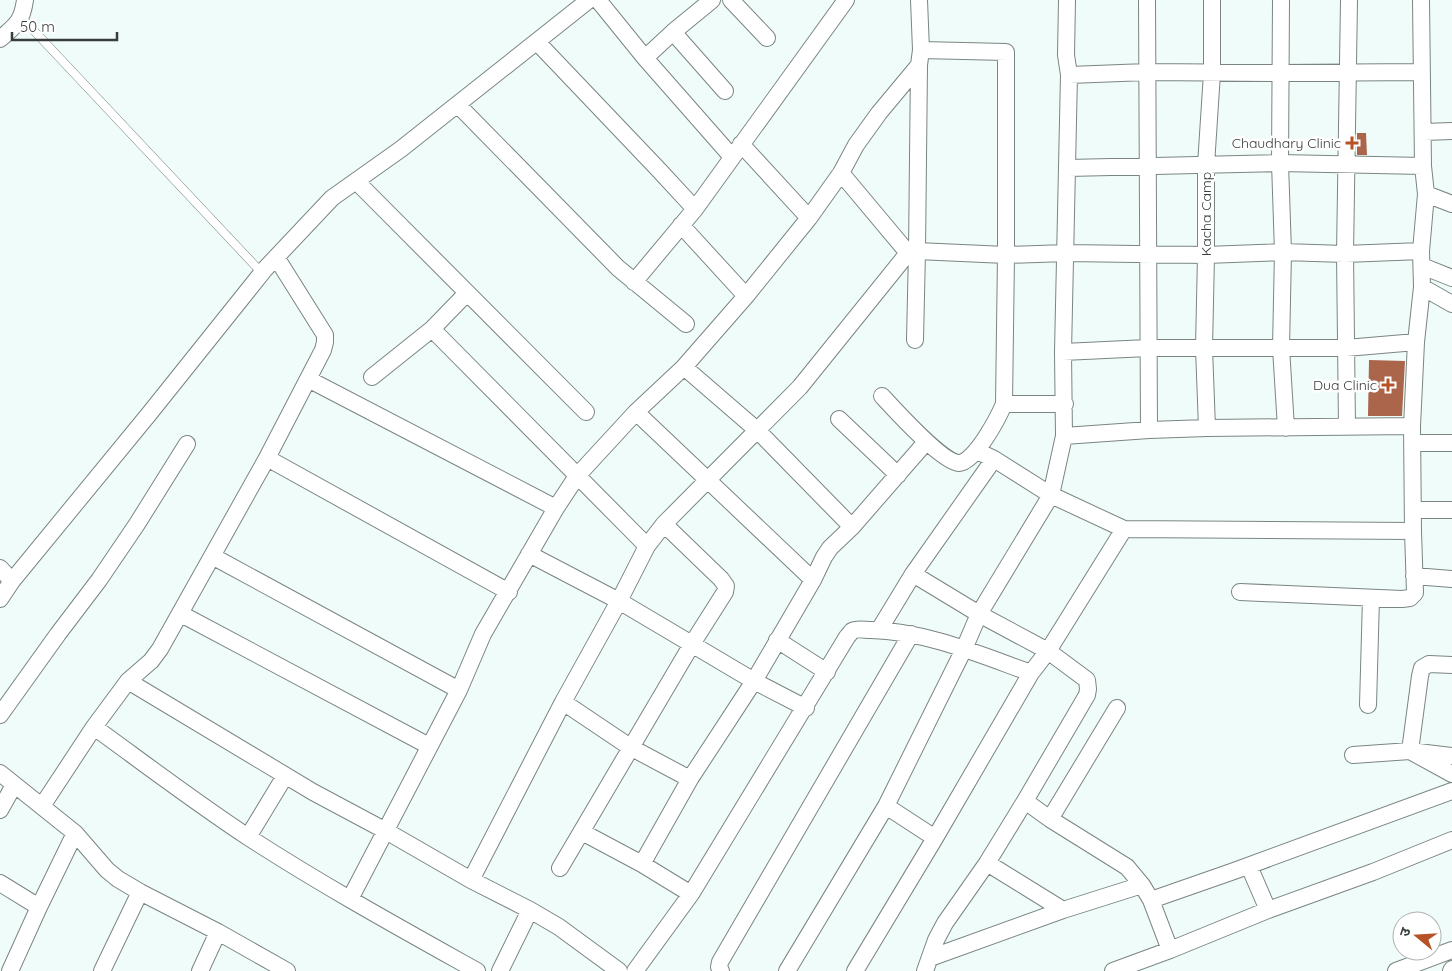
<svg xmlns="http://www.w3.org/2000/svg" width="1452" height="971" font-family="Quicksand,'Noto Sans Devanagari',sans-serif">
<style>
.building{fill:#ab654a}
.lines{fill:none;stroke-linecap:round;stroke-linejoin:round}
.lane-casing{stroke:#7a8583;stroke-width:9}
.street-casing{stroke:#7a8583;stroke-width:18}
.lane{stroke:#fff;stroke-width:8}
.street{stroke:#fff;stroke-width:16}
.poi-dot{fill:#b75126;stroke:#fff;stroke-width:2}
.labels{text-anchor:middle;stroke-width:5;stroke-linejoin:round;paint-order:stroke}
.poi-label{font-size:14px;fill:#383d3c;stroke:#fff;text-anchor:end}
.street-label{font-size:14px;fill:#383d3c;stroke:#fff}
</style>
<rect width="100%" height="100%" fill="#f0fcfa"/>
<path class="building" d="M 1357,133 L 1366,133 L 1367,155 L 1357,155 Z
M 1369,360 L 1405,361 L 1402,416 L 1368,416 Z"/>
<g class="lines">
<defs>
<path id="lane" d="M 22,18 L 262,273"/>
<path id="street" d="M 598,0 L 645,58 L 732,157
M 731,0 L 767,38
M 1147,0 L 1149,430
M 1281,0 L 1280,163 L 1283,252 L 1281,348 L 1286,428
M 673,32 L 725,91
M 0,39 C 16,25 22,22 25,0
M 537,42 L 658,169 L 695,209
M 645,58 L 673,32 L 712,0
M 1069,75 L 1147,72 L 1280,73 L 1421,72
M 458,105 L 618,268 L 686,324
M 1423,132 L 1452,131
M 741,144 L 809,218
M 1068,168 L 1280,163 L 1423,166
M 841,173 L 908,253
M 356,181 L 586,412
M 1426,194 L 1452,204
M 681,225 L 746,296
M 1422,266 L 1452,278
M 634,282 L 695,209 L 846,0
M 1422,287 L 1452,304
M 467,293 L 432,329 L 647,546
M 915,340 L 917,251 L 919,65 L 921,50 L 919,0
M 1063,352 L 1148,348 L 1346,348 L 1416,342
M 684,367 L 758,431 L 852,527
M 372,377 L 432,329
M 308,379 L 556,508
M 882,396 C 894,409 943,463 959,463 C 975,462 998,418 1004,404 L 1006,255 L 1006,52 L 921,50
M 1004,404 L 1065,404
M 636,412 L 813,580
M 839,419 L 898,475
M 1347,427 L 1345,254 L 1349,0
M 1207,428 L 1204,348 L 1206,255 L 1206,165 L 1212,73 L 1212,0
M 1064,436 L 1149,430 L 1207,428 L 1412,426
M 1413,443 L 1452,443
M 977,451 L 994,459 L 1051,495 L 1124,529 L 1413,531
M 267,458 L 509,592
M 1413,510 L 1452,510
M 529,554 L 619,601 L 754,681 L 806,708
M 212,556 L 459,690
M 0,568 L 12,581
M 913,574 L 979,614 L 1048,651 L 1087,680 L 1088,689 L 1087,695 L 1025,801 L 987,863 L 945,923 L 936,940 L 925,971
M 1414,576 L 1452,579
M 1240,592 L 1402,599 L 1410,598 L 1415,593 L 1413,531 L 1412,426 L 1416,342 L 1422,287 L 1421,251 L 1426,194 L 1423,166 L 1421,0
M 0,599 L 12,581 L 149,414 L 265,269 L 332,198 L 401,149 L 589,0
M 181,614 L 429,746
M 879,630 L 913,574 L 994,459
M 777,640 L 827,672
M 1452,665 L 1429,664 L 1422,668 L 1420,676 L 1410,751 L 1452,774
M 128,681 L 313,792 L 386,831 L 471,880 L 530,910 L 559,927 L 619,971
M 563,702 L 630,747 L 690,779
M 1368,705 L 1371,598
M 0,715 L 58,634 L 99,580 L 137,524 L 187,444
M 94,727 C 145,764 195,802 248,837 C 322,885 400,928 477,971
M 1353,755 L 1410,751 L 1452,756
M 0,773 L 75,833 L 107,870 L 118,879 L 140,892 L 218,932 L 287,971
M 1025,801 L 1050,819 L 1127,867 L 1142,885 L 1151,900 L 1170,950
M 42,806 L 94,727 L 128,681 L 151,661 L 160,649 L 267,458 L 323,350 L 325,342 L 325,335 L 276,257
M 886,806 L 935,838
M 0,810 L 14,785
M 1050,819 L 1117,708
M 582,832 L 642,864 L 691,894
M 248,837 L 285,776
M 987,863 L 1063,910
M 642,864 L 690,779 L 754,681 L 813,580 L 824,557 L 830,548 L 852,527 L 926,442
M 1249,866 L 1268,910
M 560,868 L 692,644 L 725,592 L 726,586 L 721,579 L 664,524
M 471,880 L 563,702 L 619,601 L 647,546 L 664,524 L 800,387 L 908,253 L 917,251 L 1006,255 L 1066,253 L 1206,255 L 1283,252 L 1345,254 L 1421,251
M 0,883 L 39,907
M 350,899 L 459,690 L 483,634 L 556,508 L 577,476 L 636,412 L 684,367 L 746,296 L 809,218 L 841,173 L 856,145 L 879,113 L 919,65
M 1151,900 L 1234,871 L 1452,791
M 930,958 L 1063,910 L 1142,885
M 10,971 L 39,907 L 75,833
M 102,971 L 140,892
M 200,971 L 218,932
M 500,971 L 530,910
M 635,971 L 691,894 L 847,637 C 849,635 850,633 852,631 C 857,628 865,630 871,630 C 925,631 981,655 1031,673
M 721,971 L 719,967 L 720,962 L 911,634
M 787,971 L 886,806 L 964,649 L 979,614 L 1051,495 L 1064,436 L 1063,352 L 1069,75 L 1066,55 L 1067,0
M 855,971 L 935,838 L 1031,673 L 1048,651 L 1124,529
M 1113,971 L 1170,950 L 1268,910 L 1373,872 L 1452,840
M 1396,971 L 1452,950
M 1451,971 L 1452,969"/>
</defs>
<use href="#lane" class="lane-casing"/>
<use href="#street" class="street-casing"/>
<use href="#lane" class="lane"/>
<use href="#street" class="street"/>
</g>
<g class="poi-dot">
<path d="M1349.5 135.5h5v5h5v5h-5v5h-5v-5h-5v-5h5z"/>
<path d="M1385.5 377.5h5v5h5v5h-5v5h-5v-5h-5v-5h5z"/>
</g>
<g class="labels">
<g class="poi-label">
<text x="1341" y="148">Chaudhary Clinic</text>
<text x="1377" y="390">Dua Clinic</text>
</g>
<g class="street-label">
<text transform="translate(1206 214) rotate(-90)" y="5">Kacha Camp</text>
</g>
</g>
<g transform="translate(1417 936) rotate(288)"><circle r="24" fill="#ffffff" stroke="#afb1b1"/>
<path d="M0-4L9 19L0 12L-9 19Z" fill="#b75126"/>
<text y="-8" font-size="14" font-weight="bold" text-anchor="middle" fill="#383d3c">उ</text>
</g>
<path d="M12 32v8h105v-8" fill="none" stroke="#383d3c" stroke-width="2.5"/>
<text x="20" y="32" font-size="15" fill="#383d3c" stroke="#ffffff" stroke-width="4" paint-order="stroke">50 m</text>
</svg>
